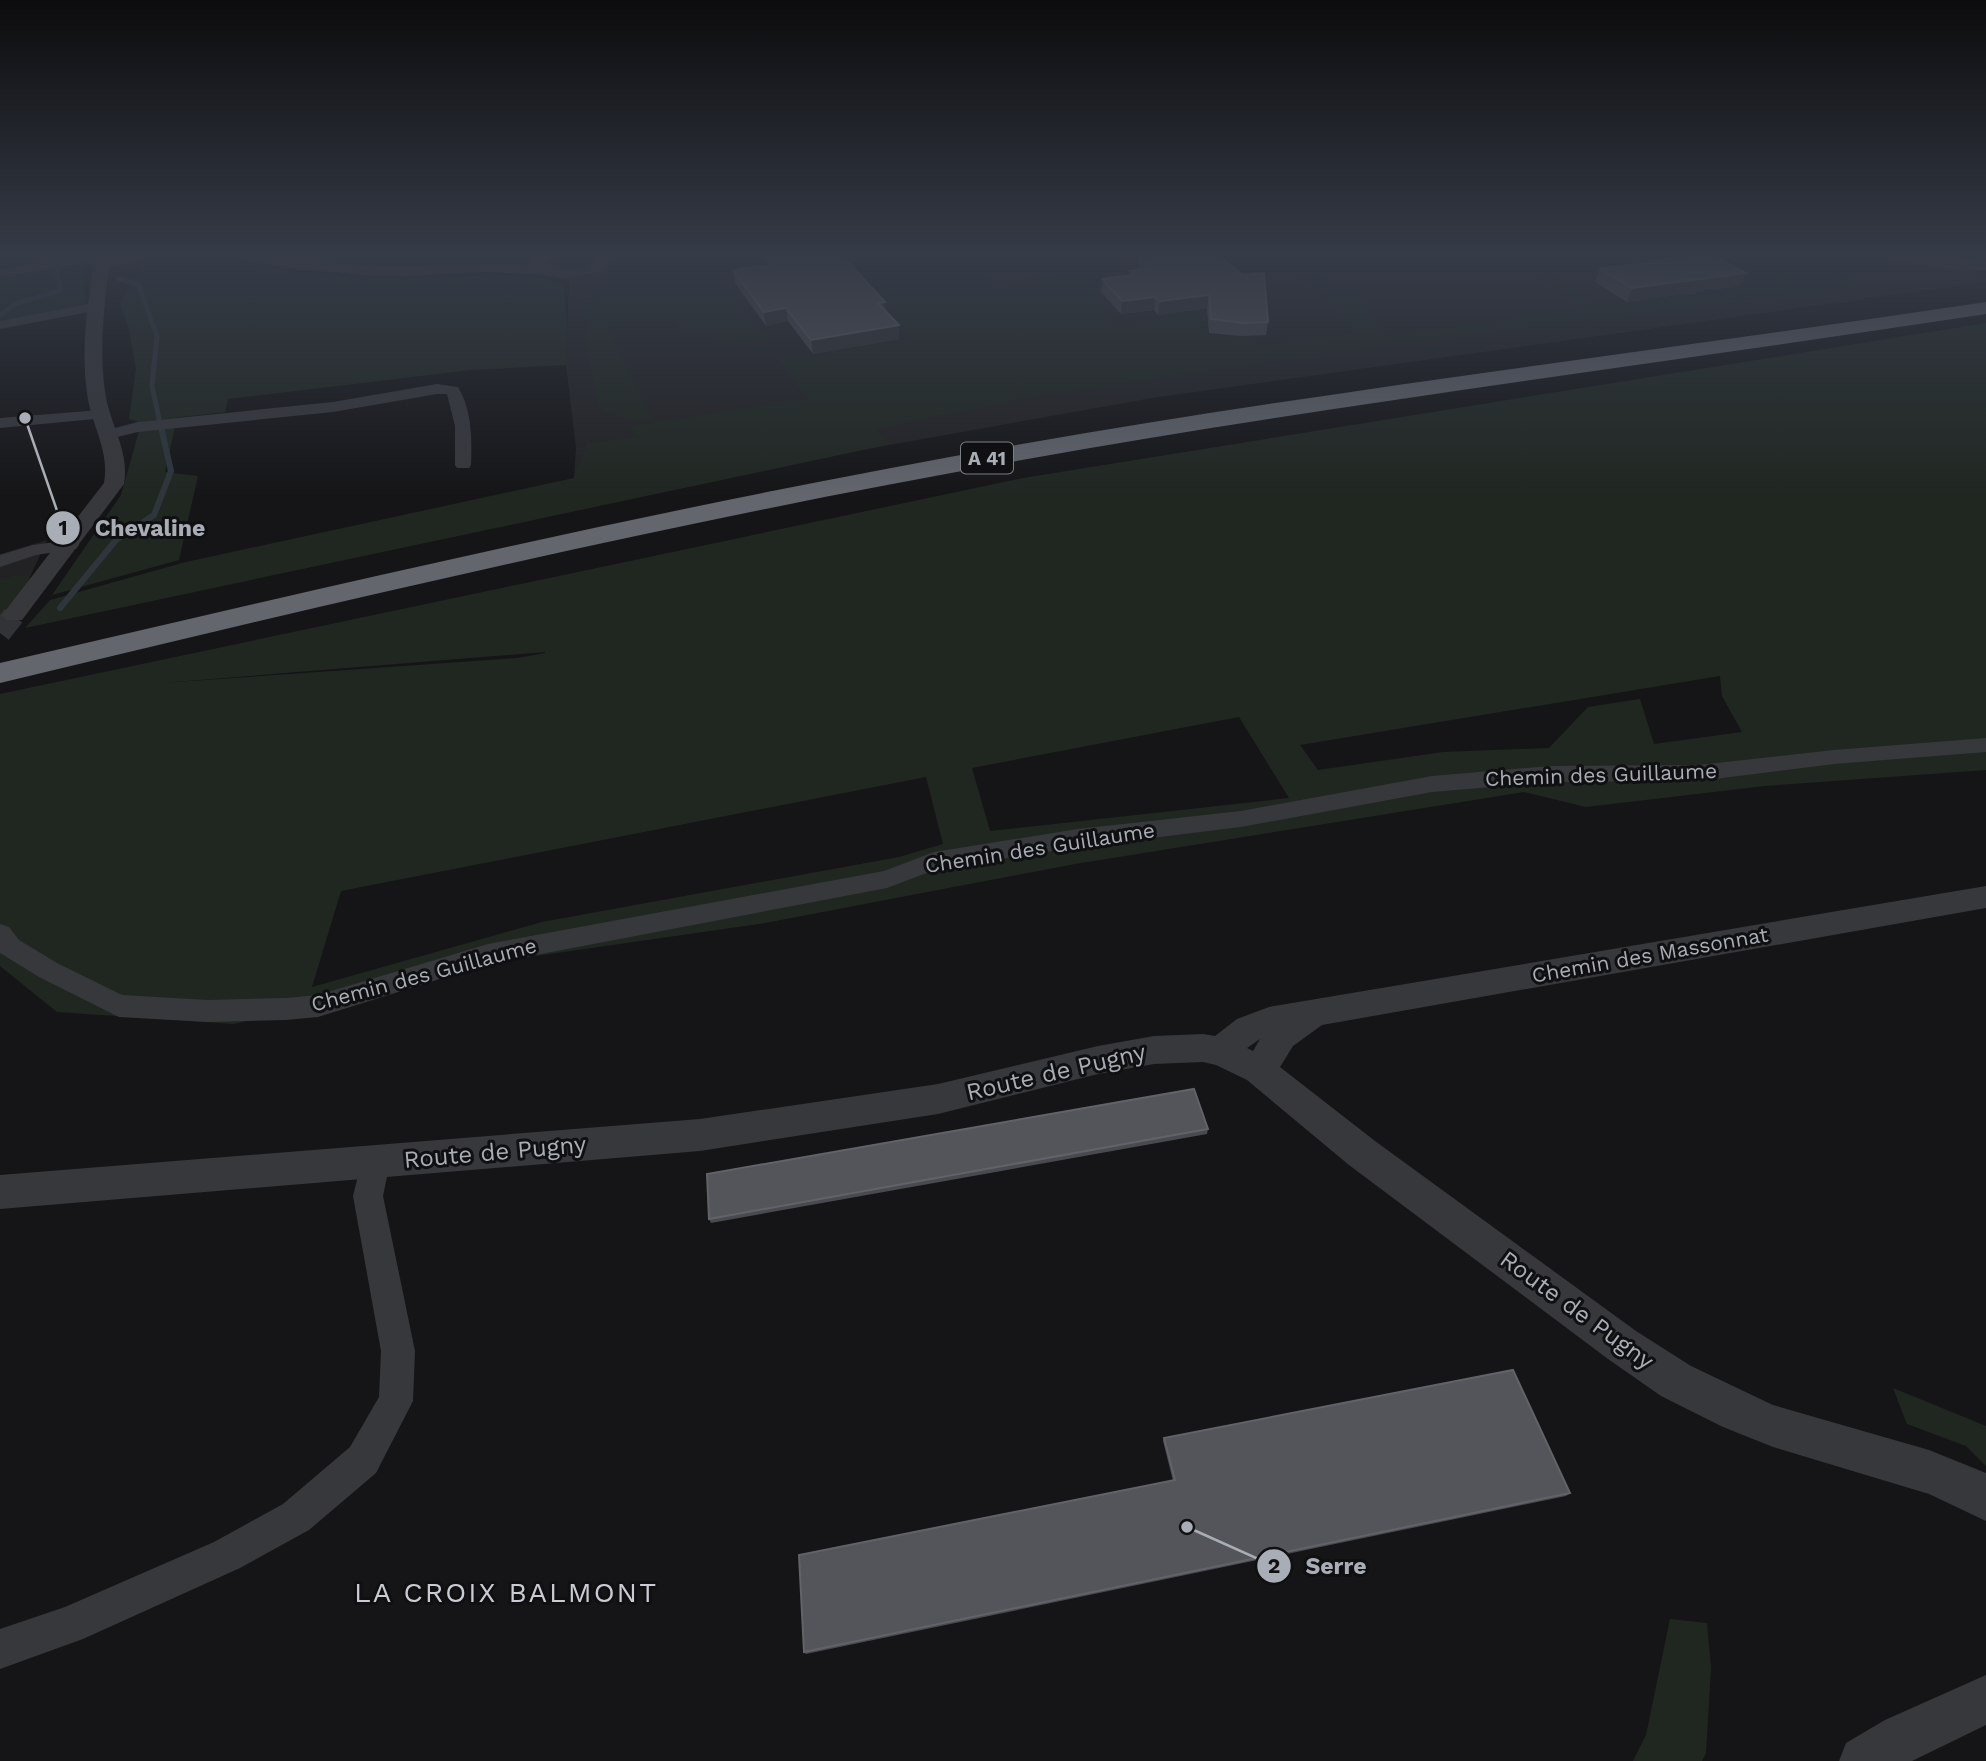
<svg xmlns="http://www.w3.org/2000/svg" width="1986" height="1761" font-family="'Work Sans',sans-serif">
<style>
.built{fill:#222224}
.green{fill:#202721;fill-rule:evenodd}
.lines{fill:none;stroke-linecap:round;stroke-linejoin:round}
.stream-far1{stroke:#2e363c;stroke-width:5}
.stream{stroke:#2e363c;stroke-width:6}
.tertiary-tunnel{stroke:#323337;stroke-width:22;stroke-dasharray:22 10;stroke-linecap:butt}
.minor{fill:#37383c;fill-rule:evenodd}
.tertiary{fill:#37383c;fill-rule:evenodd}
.motorway{fill:#63666d;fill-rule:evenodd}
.wall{fill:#494a4f}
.shaded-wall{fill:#303134}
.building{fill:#53555a;stroke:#616368;stroke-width:2}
.labels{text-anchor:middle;stroke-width:6;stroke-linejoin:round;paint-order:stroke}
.shield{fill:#101012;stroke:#7a7e85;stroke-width:2}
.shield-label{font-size:19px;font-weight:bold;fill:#a8adb6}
.street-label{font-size:21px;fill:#a8adb6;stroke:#101012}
.near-street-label{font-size:24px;fill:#a8adb6;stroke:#101012}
.near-neighbourhood-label{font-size:28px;letter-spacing:2px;fill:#c9ccd3;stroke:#101012}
.leader{fill:none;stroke:#a8adb6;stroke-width:2.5}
.callout-dot{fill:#a8adb6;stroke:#101012;stroke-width:2.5}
.mark-label{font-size:21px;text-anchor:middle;font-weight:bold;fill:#111}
.callout-label{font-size:23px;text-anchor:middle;font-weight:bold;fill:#a8adb6;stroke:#101012;stroke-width:6;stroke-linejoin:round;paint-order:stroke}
</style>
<rect width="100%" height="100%" fill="#151517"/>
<path class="built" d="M 493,252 L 1953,252 L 1935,256 L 1986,276 L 1986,282 L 1152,398 L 604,496 L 574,478 L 576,448 L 566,365 L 569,280 L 490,264 Z
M 47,540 L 24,590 L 0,620 L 0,554 Z"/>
<path class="green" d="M 23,252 L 83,252 L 86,305 L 0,323 L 0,273 L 20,268 Z
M 257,252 L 493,252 L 490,264 C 412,268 335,266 257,252 Z
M 559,252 L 599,252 L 603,258 C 586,271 567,272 548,265 L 548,258 Z
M 654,252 L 795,252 L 753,262 L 722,280 L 768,339 L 723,347 L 703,332 L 681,335 L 670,316 L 608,327 L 652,419 C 632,420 617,419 599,408 C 595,383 579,328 588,305 C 595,289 601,298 603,272 Z
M 899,252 L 966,252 L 988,281 L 1101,275 L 1110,286 L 1096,290 L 1095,296 L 1117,323 L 1212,311 L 1222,321 L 1207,321 L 1208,334 L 1247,338 L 1262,345 L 1353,333 L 1319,294 L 1270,252 L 1390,259 L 1390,265 L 1384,260 L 1309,260 L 1325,285 L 1354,288 L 1387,336 L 1584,307 L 1504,256 L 1440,252 L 1515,252 L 1600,305 L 1748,286 L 1702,263 L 1554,255 L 1552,253 L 1807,257 L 1862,286 L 1394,345 L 1047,394 L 876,429 L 891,444 L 25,628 L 50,600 L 186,562 L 574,478 L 587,443 L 636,437 L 630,426 L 807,399 L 776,356 L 813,354 L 911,339 L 856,269 L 904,261 Z
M 187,258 L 234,261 L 299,273 L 388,279 L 526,274 L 563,285 L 567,323 L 566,365 L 471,370 L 228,399 L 225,412 L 139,422 L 129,419 L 136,369 L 129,330 L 120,303 L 141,266 Z
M 1986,323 L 1986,770 L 1765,786 L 1586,807 L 1524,792 L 1075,864 L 765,923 L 508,960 L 234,1024 L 57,1012 L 0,966 L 0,694 L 1023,478 ZM 545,653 L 517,658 L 162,683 L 545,652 ZM 1720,676 L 1722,696 L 1742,732 L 1654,744 L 1640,699 L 1588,707 L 1549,748 L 1443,752 L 1318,770 L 1300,745 ZM 1239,717 L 1289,798 L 990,831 L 972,768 ZM 926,777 L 943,844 L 899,857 L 542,922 L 312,987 L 341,891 Z
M 175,427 L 165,472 L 198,476 L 179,560 L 52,595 L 121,495 L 139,431 Z
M 16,575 L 30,577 L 24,590 L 0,620 L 0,580 Z
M 1893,1388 L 1986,1426 L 1986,1466 L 1966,1446 L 1907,1424 Z
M 1670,1619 L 1707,1623 L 1711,1668 L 1706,1753 L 1702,1761 L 1633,1761 L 1646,1735 Z"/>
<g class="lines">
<path class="stream-far1" d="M 56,262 L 66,252
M 119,279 L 138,284 L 157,336 L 152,386 L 161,428
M 0,315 L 17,303 L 60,291 L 57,269"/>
<path class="stream" d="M 60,608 L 116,540 L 154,515 L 171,471 L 161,427"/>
<path class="tertiary-tunnel" d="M 0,633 L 14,615"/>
<path class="minor" d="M 93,254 L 97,255 L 97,261 L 0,277 L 0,269 Z
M 94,303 L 101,307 L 99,310 L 0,329 L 0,321 Z
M 437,384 L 458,387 C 472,410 472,439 471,465 L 469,468 L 457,468 L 455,465 L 455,426 L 447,394 L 437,394 L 333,412 L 138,432 L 109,439 L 101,434 L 103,431 L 138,422 L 333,402 Z
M 100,410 L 105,412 L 108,415 L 105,418 L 0,428 L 0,418 Z
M 70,540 L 76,541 L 79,545 L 76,549 L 36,555 L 0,567 L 0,555 L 33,545 Z
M 1986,738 L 1986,752 L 1834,764 L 1699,781 L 1551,782 L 1432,792 L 1241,827 L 1078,847 L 937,869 L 887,888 L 488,964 L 318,1017 L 286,1020 L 208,1022 L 119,1017 L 39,977 L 0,953 L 0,924 L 9,927 L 19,940 L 57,963 L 122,995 L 208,1000 L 286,998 L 318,995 L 488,944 L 884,871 L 934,852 L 1078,829 L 1241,811 L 1432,776 L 1551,766 L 1699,765 L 1834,750 Z
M 375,1148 L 386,1152 L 390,1162 L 383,1196 L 415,1351 L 413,1401 L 376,1473 L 309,1530 L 240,1568 L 83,1639 L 0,1669 L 0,1629 L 65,1607 L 214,1542 L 283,1504 L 350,1447 L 379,1397 L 381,1351 L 353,1196 L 364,1152 Z"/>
<path class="tertiary" d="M 87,252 L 102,252 L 102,257 C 120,259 136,251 154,252 L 140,261 L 109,267 C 104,308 99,349 105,391 C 109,424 130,450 124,484 L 22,620 L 6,620 L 2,615 L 104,483 C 110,450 91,425 87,393 C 81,351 87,309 93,267 L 86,260 Z
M 219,252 C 268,250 315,263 364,265 C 420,268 475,262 531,265 L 536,254 L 541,252 L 549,257 L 546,263 C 564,274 589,270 603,256 L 601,252 L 616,252 L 619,256 L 602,271 L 565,278 L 546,275 L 484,272 L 406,276 L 361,275 L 292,268 L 227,257 Z
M 1664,252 L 1790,252 L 1782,257 L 1672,257 Z
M 1866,252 C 1907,251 1946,261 1986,261 L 1986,271 L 1959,271 L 1874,257 Z
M 1986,886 L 1986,908 L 1322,1025 L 1293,1046 L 1280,1067 L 1375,1141 L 1636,1331 L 1691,1366 L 1773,1405 L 1929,1450 L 1986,1473 L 1986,1521 L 1929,1494 L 1773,1447 L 1723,1427 L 1661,1396 L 1608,1359 L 1349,1165 L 1247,1080 L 1216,1065 L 1203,1062 L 1154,1064 L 1098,1074 L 938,1114 L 700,1151 L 0,1209 L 0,1175 L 700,1119 L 938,1084 L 1098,1046 L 1154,1036 L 1203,1034 L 1215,1036 L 1237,1019 L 1269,1007 ZM 1260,1039 L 1253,1051 L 1247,1048 Z
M 1986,1675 L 1986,1725 L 1912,1761 L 1839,1761 L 1846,1743 L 1885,1720 Z"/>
<path class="motorway" d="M 1986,302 L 1986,314 C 1665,363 1342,403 1022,460 C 678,521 339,601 0,683 L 0,663 C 339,584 679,504 1022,444 C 1342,388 1665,350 1986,302 Z"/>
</g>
<path class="wall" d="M 763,252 L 839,252 L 885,311 L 899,339 L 813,354 L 788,321 L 766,326 L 735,283 L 733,270 L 768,265 L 764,259 Z
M 1138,256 L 1268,322 L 1266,335 L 1241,336 L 1209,333 L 1207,308 L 1158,315 L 1154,310 L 1121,314 L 1101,292 L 1102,279 L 1130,275 L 1130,271 L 1138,270 L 1137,269 Z
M 1600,269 L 1740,286 L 1627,302 L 1595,282 Z
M 1208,1129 L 1207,1134 L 711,1223 L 709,1219 Z
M 1164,1438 L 1570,1493 L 1566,1496 L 806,1654 L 804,1652 L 1173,1481 L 1163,1441 Z"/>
<path class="shaded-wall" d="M 1746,273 L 1740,286 L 1627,302 L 1632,288 Z
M 1209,295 L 1207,308 L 1158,315 L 1160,301 Z
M 1155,297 L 1154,310 L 1121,314 L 1122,301 Z
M 885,302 L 886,315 L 878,303 Z
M 786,308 L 788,321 L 766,326 L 764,312 Z
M 899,325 L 899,339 L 813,354 L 811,340 Z"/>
<path class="building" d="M 766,252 L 839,252 L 885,302 L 878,303 L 899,325 L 811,340 L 786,308 L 764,312 L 733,270 L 776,264 Z
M 1173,252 L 1215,252 L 1242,275 L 1264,273 L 1268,322 L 1243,323 L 1211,319 L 1209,295 L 1160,301 L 1155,297 L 1122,301 L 1102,279 L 1134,275 L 1130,271 L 1150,268 L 1138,256 Z
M 1712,255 L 1746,273 L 1632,288 L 1600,269 Z
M 1194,1089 L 1208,1129 L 709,1219 L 707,1174 Z
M 1513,1370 L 1570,1493 L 804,1652 L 799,1555 L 1175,1480 L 1164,1438 Z"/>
<linearGradient id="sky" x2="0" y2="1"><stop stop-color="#0c0c0d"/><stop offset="0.51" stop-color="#353b47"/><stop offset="1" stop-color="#353b47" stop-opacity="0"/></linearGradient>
<rect width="1986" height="498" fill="url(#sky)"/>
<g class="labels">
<rect class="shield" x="961" y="442.5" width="52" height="31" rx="5"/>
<g class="shield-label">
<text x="987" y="465">A 41</text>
</g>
<g class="street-label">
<text transform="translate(1601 775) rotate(-2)" y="7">Chemin des Guillaume</text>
<text transform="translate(1040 848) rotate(-9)" y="7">Chemin des Guillaume</text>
<text transform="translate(1650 955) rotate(-10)" y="7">Chemin des Massonnat</text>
<text transform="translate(424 975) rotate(-15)" y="7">Chemin des Guillaume</text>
</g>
<g class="near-street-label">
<text transform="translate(1056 1072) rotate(-13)" y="8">Route de Pugny</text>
<text transform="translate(495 1152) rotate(-5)" y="8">Route de Pugny</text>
<text transform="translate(1577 1310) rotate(36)" y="8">Route de Pugny</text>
</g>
<g class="near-neighbourhood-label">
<text x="506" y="1602">LA CROIX BALMONT</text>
</g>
</g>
<path class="leader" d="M25 418L63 528M1187 1527L1274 1566"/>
<g class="callout-dot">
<circle cx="25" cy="418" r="7"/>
<circle cx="1187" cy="1527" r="7"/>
<circle cx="63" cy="528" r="18"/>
<circle cx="1274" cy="1566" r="18"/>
</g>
<g class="mark-label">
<text x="63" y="535">1</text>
<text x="1274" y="1573">2</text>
</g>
<g class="callout-label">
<text x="150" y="536">Chevaline</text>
<text x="1336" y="1574">Serre</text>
</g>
</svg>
